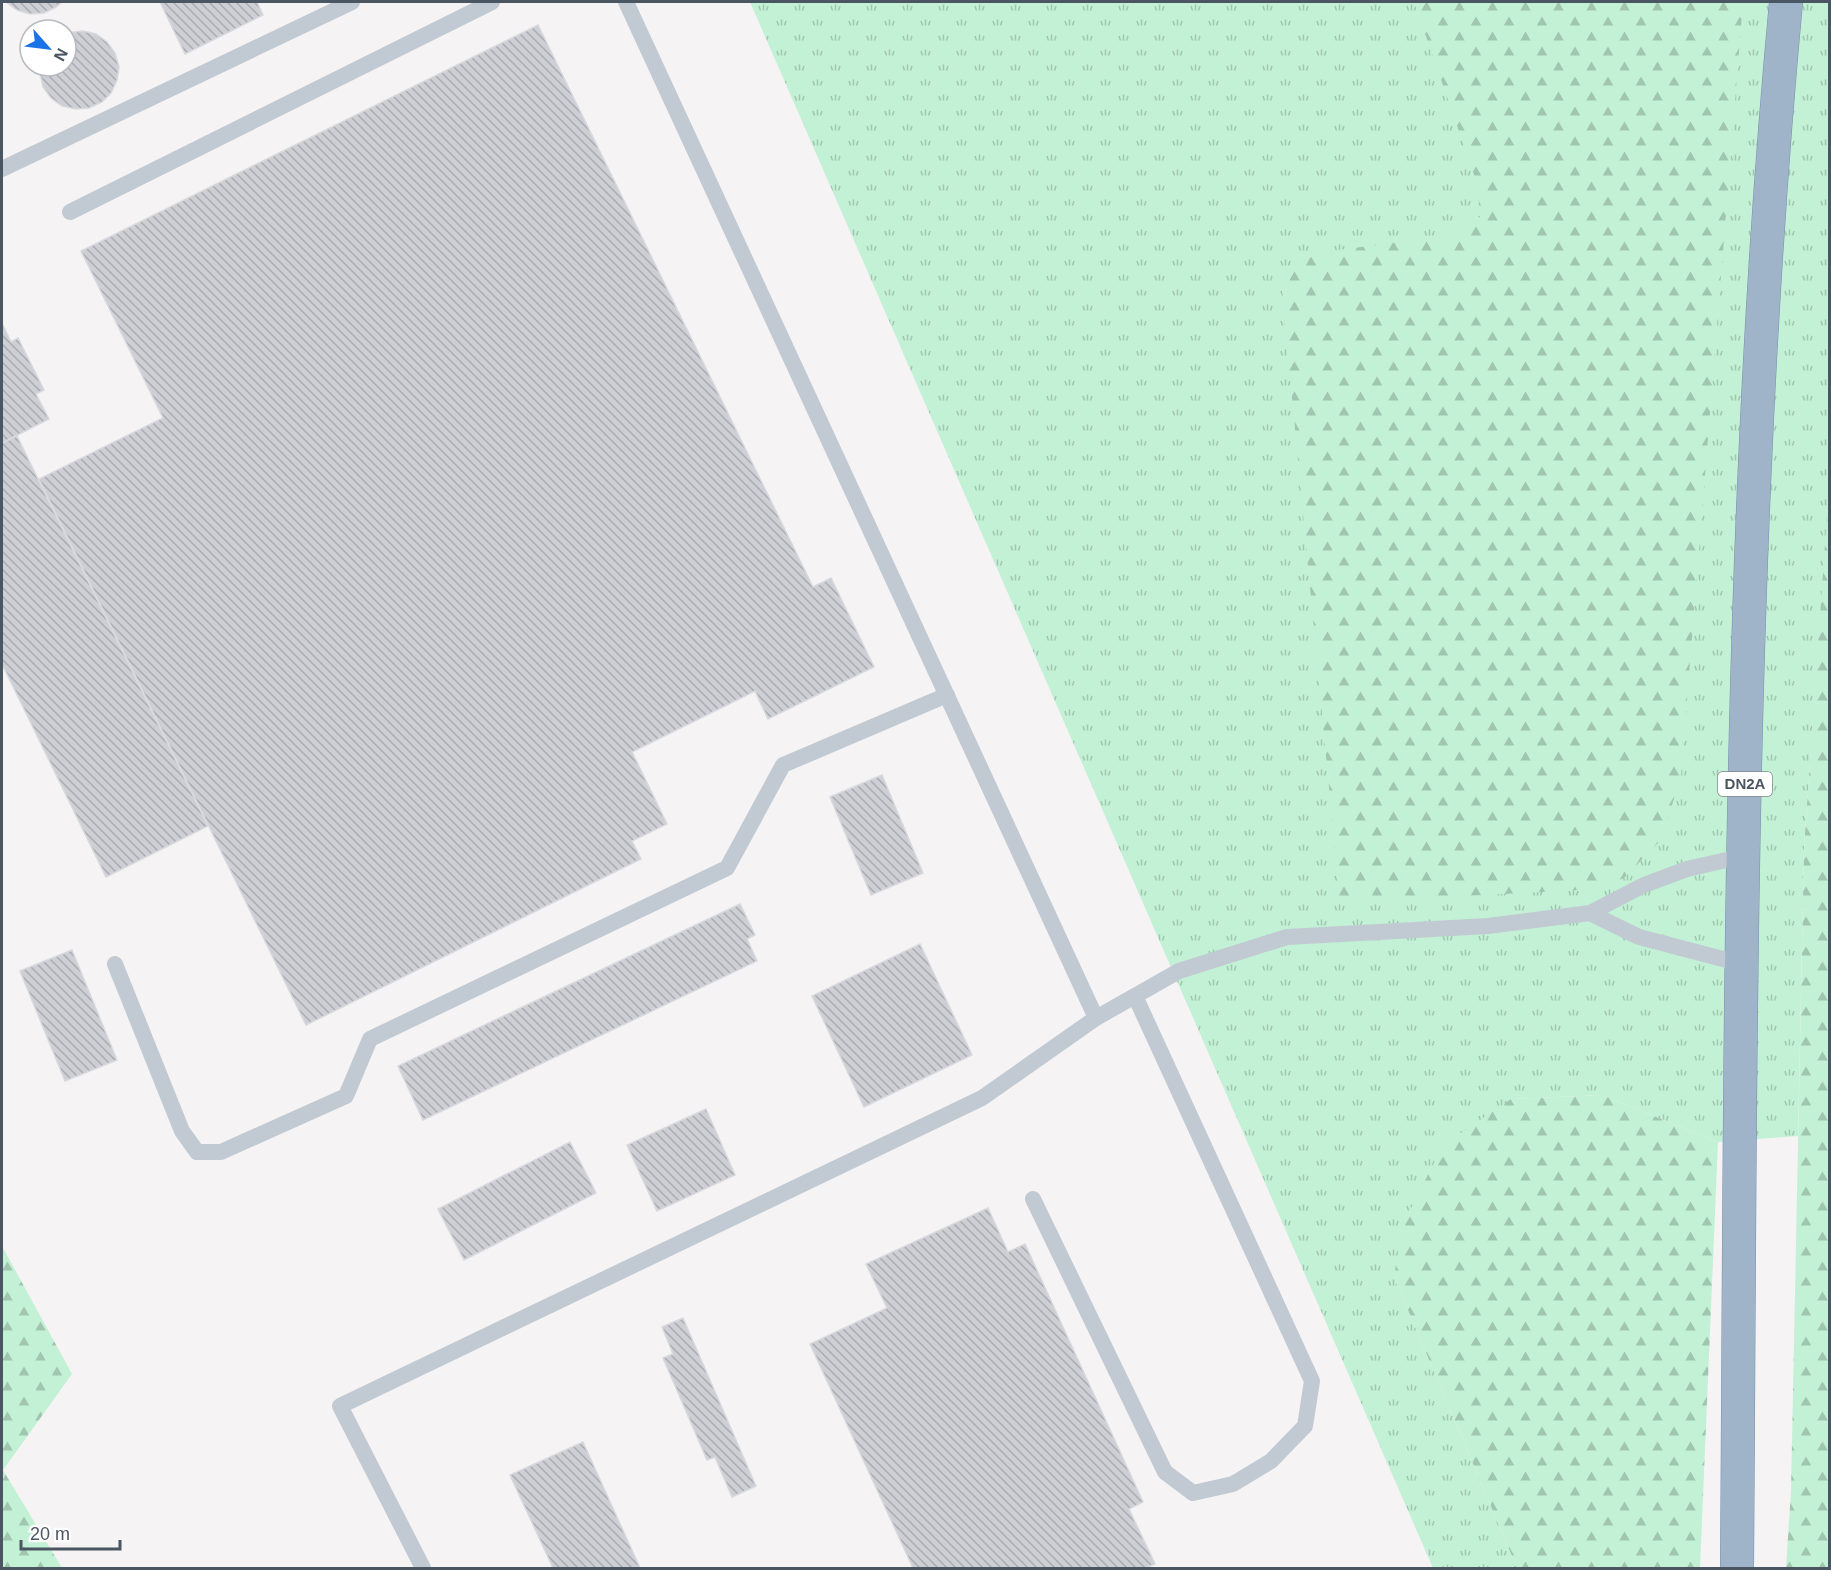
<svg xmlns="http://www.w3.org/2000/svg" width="1831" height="1570" font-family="Helvetica,sans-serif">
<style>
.grass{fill:url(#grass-tufts)}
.forest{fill:url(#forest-firs)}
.building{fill:url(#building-back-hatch);stroke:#d7d9de;stroke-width:1.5}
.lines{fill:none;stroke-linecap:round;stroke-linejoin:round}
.trunk-casing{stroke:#7690ad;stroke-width:34}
.service{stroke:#c1cad2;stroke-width:16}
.trunk{stroke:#9fb4c9;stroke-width:33}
.labels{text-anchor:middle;stroke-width:4.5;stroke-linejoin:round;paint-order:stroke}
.shield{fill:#fff;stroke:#808990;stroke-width:1.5}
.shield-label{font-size:15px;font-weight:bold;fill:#4a5661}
</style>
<defs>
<pattern id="grass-tufts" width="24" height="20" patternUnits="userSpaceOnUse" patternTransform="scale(1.5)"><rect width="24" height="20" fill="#c3f1d5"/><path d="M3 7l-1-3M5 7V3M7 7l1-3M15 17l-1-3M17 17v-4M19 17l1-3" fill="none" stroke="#a0c6b0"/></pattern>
<pattern id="forest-firs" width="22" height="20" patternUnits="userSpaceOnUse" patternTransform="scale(1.5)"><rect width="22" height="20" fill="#c3f1d5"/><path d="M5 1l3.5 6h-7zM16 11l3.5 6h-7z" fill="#a0c6b0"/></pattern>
<pattern id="building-back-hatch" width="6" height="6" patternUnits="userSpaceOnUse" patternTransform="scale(1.5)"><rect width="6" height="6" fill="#cdcfd5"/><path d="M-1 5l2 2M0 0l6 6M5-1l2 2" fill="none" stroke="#a8abb0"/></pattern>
</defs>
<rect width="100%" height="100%" fill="#f5f3f3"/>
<path class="grass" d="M 750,2 L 1829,2 L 1830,486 L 1804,848 L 1798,1136 L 1718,1142 L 1602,1095 L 1511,1099 L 1394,1277 L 1517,1568 L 1433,1568 Z"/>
<path class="forest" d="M 1414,2 L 1743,2 L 1681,775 L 1662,839 L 1624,878 L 1595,889 L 1340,903 L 1282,292 L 1301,260 L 1330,251 L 1455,235 L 1480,217 L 1477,183 Z
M 1829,486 L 1830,1568 L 1786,1568 L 1791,1491 L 1804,848 Z
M 1602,1095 L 1718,1142 L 1700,1568 L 1517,1568 L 1394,1277 L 1402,1226 L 1443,1145 L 1511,1099 Z
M 2,1246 L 72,1374 L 3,1470 L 62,1568 L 2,1568 Z"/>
<path class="building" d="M 6,2 L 5,2 L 62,2 L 56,7 L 44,13 L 30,14 L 17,10 Z
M 160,2 L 257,2 L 263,15 L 185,54 Z
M 538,25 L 813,587 L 831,578 L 874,667 L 768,719 L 755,691 L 632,752 L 667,824 L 632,841 L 641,859 L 306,1025 L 39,479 L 163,418 L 81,251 Z
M 83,31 L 96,34 L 107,42 L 115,53 L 119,67 L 117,80 L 111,93 L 102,102 L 89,108 L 76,109 L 62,106 L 51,98 L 43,87 L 40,73 L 41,66 L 66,66 L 66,33 Z
M 2,323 L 11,342 L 18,338 L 44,390 L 36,394 L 49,419 L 2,443 Z
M 17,436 L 208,826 L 106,877 L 2,664 L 2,443 Z
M 882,775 L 923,873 L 871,895 L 830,797 Z
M 740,904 L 755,935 L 747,939 L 757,961 L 423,1120 L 398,1066 Z
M 920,944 L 972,1055 L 864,1107 L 812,996 Z
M 72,950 L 117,1060 L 65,1081 L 20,971 Z
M 706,1109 L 735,1175 L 657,1211 L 627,1145 Z
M 570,1142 L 596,1193 L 464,1260 L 438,1209 Z
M 988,1208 L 1008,1252 L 1025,1244 L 1143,1502 L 1129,1509 L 1155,1564 L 1146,1568 L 913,1568 L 810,1344 L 887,1308 L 866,1264 Z
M 683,1318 L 756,1486 L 732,1497 L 715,1457 L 707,1460 L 663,1358 L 673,1354 L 662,1327 Z
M 583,1442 L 640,1568 L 553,1568 L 510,1475 Z"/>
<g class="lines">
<defs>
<path id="trunk" d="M 1737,1568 C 1741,1046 1737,522 1786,2"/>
</defs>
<use href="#trunk" class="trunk-casing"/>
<path class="service" d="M 626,2 L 1096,1018
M 2,169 L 352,2
M 70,212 L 492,2
M 1590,913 L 1639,937 L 1742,964
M 115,964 L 182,1131 L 197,1152 L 221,1152 L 346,1096 L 370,1039 L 727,868 L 783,765 L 947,695
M 1033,1199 L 1165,1472 L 1193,1493 L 1233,1484 L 1271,1461 L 1305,1426 L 1312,1381 L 1135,996
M 423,1568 L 340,1406 L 982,1098 L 1096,1018 L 1179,971 L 1287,937 L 1488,926 L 1590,913 L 1644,885 L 1687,869 L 1744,856"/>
<use href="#trunk" class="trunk"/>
</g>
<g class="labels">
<rect class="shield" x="1718" y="772" width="54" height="24" rx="4.5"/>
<g class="shield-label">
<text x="1745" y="789">DN2A</text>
</g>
</g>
<rect width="1831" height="1570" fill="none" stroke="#4a5661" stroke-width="6"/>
<g transform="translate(48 48) rotate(118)"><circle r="28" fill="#ffffff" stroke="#b7bbc0" stroke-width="1.5"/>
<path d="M0-4.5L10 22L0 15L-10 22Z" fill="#1a73e8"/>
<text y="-9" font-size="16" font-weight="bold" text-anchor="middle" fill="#4a5661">N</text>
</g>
<path d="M21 1540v9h99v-9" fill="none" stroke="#4a5661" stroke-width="3"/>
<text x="30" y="1540" font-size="18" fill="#4a5661" stroke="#ffffff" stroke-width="4.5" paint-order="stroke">20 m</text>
</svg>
